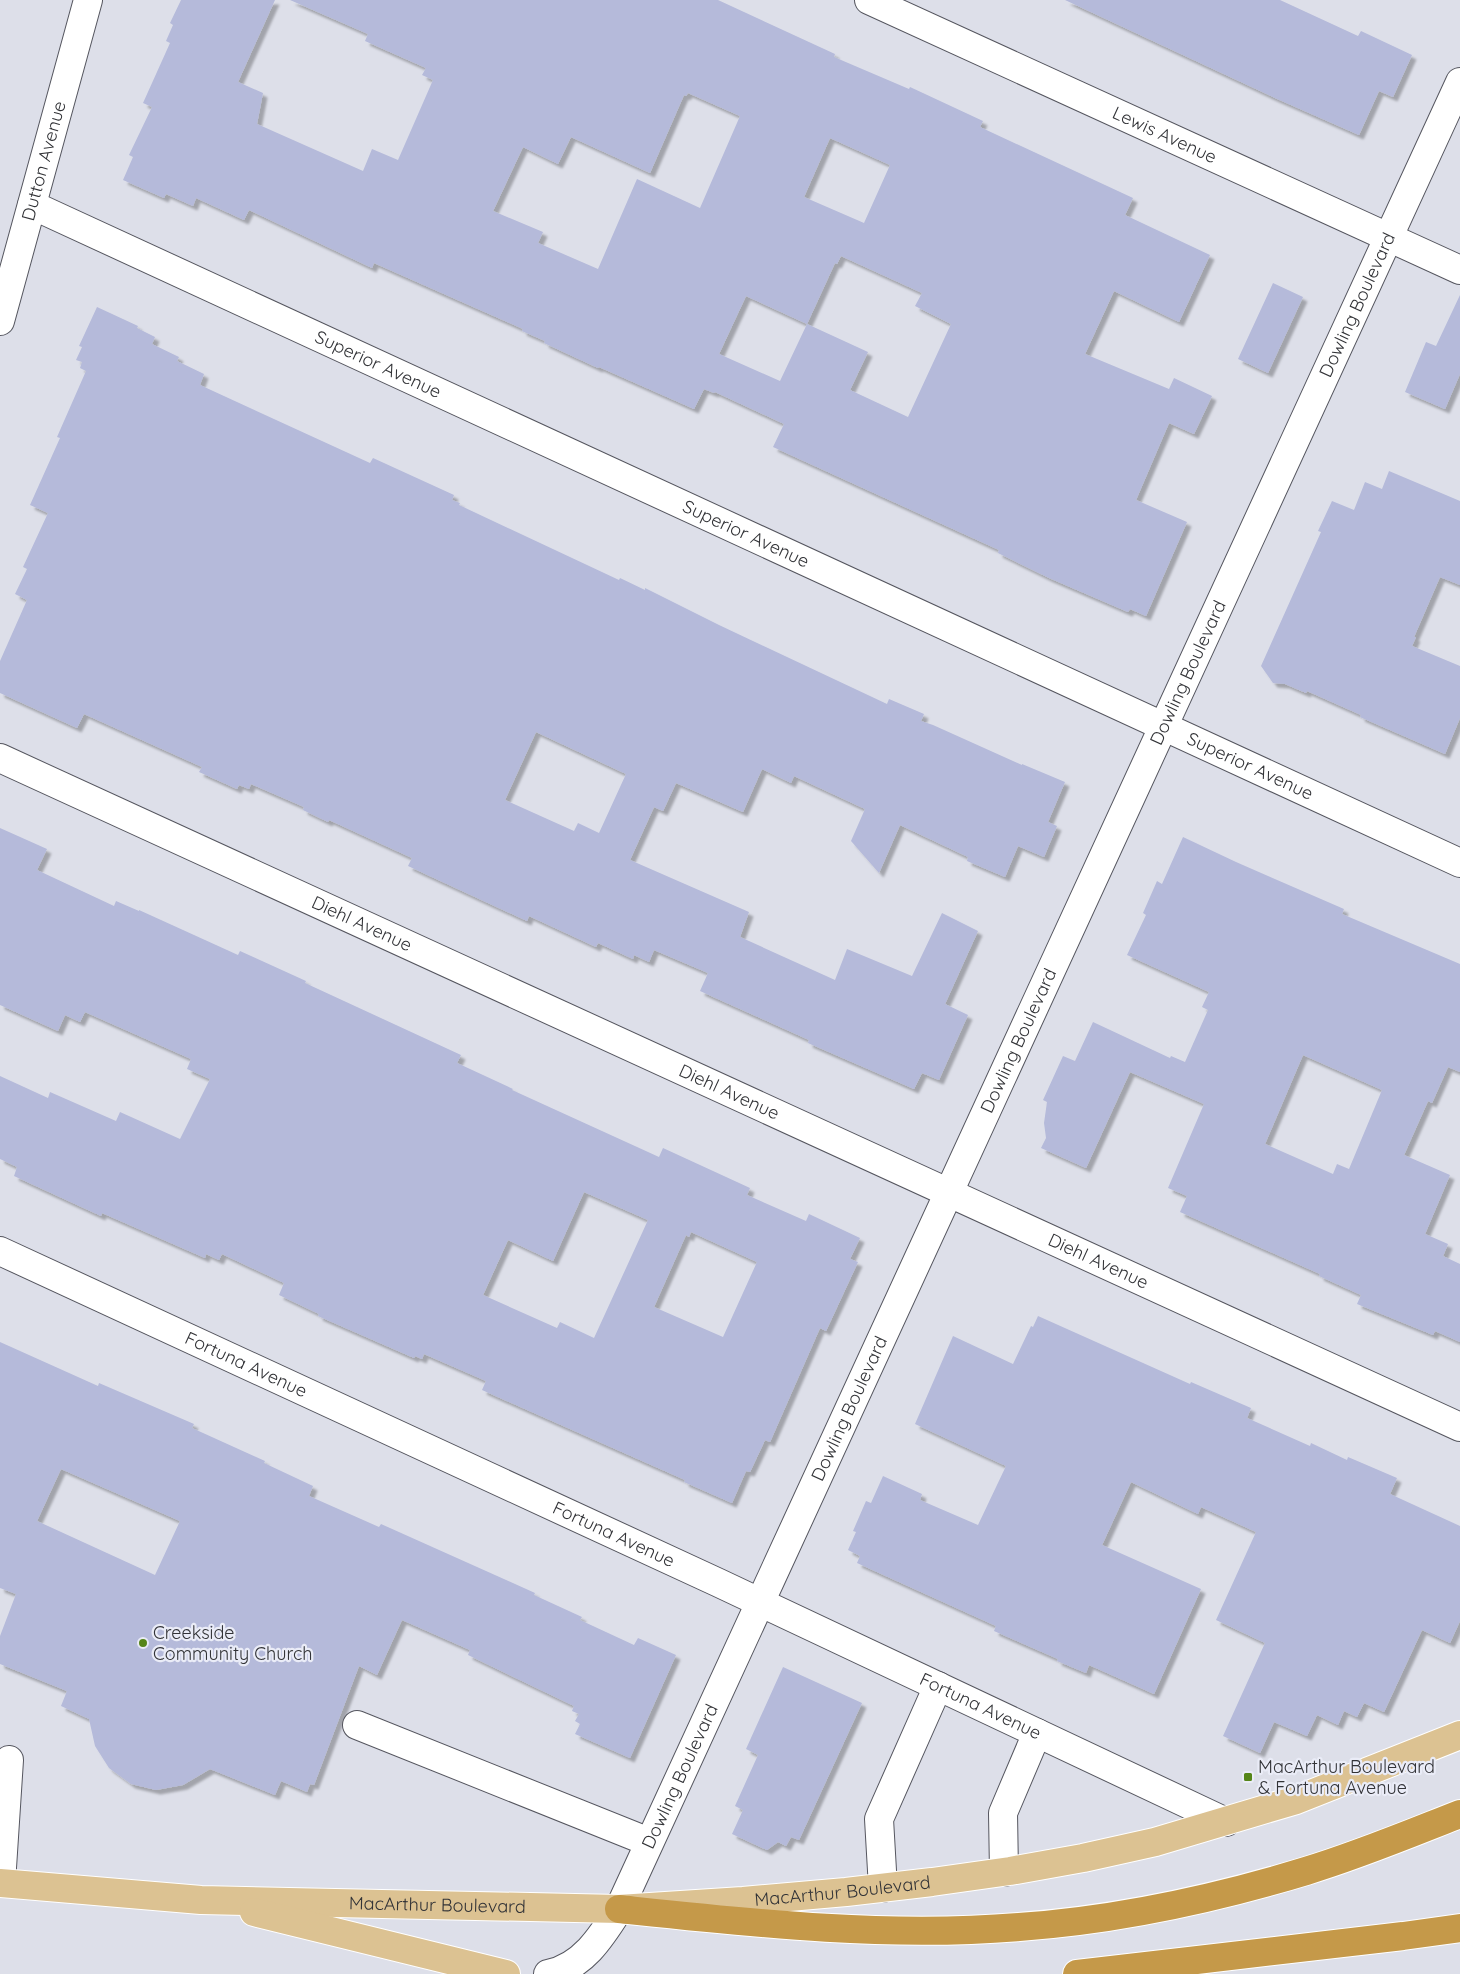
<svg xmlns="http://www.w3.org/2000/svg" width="1460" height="1974" font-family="Quicksand,sans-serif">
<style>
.building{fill:#b5bada;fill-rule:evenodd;filter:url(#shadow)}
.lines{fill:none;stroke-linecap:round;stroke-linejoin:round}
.minor-casing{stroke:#55565f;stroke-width:30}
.major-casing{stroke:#fff;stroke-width:30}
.highway-casing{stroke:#fff;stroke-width:30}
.minor{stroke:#fff;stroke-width:28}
.major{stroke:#dcc292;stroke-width:28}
.highway{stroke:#c59949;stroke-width:28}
.poi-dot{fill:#558518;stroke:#eaecf7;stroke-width:2}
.labels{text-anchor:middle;stroke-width:4.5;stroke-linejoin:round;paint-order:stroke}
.street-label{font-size:18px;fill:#323337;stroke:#eaecf7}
.poi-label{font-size:18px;fill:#323337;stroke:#eaecf7;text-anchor:start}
</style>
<defs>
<filter id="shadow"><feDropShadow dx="4.5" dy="4.5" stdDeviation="1" flood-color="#0004"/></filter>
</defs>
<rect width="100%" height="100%" fill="#dddfe9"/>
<path class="building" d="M 181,0 L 275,0 L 238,82 L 263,93 L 257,124 L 363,171 L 372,149 L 398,160 L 433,80 L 422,75 L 426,68 L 365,41 L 368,34 L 290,0 L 718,0 L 835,54 L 834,57 L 909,89 L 910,87 L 983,121 L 980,127 L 1133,198 L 1125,215 L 1210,255 L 1179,322 L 1114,291 L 1085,354 L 1169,389 L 1174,378 L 1212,396 L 1194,434 L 1169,423 L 1136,500 L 1187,522 L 1146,616 L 1130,609 L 1128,612 L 1049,578 L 998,553 L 999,550 L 773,447 L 784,424 L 715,392 L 714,393 L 704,389 L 694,409 L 599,367 L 598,368 L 544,343 L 545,341 L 522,331 L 523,329 L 374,263 L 372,268 L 249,210 L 244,220 L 196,198 L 193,206 L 166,194 L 164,198 L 123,180 L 133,157 L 129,155 L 152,107 L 143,103 L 170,43 L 166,41 L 173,25 L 170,23 ZM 688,93 L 740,116 L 700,208 L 637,179 L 598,269 L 538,243 L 543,232 L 493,211 L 523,147 L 558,164 L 571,137 L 650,173 L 684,95 L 686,96 ZM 830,138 L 890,165 L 864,223 L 804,197 ZM 841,256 L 922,293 L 915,306 L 951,324 L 908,417 L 850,390 L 868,352 L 807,324 L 835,263 L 837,264 ZM 746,296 L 807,324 L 780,381 L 719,354 Z
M 1065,0 L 1280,0 L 1358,36 L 1361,31 L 1412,55 L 1393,97 L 1379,91 L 1359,135 L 1275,98 Z
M 1273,283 L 1303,297 L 1268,373 L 1238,359 Z
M 1460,295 L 1460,374 L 1445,409 L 1405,392 L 1426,342 L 1436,346 Z
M 97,307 L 138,326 L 137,328 L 155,337 L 152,344 L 179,357 L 177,361 L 204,374 L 200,385 L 370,463 L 373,458 L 454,495 L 452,500 L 460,503 L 459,505 L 619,580 L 620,578 L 645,590 L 645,588 L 719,625 L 887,704 L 889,699 L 924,714 L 921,721 L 933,725 L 1022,765 L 1022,764 L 1065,782 L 1048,822 L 1057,826 L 1044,857 L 1018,846 L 1005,877 L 967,861 L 968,857 L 900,825 L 879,873 L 851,841 L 865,809 L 794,776 L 791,783 L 762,769 L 743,812 L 676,783 L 663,811 L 654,807 L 630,860 L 749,912 L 740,937 L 835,980 L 847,949 L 912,976 L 942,913 L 978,931 L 945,1004 L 968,1015 L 939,1080 L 922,1073 L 914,1089 L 808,1043 L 809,1040 L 700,991 L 708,973 L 654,950 L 649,962 L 634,955 L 633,959 L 598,943 L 596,947 L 529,916 L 527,921 L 408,866 L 412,858 L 329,820 L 328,822 L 303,810 L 304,807 L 251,784 L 249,789 L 239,785 L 237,789 L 199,772 L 202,767 L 84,714 L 77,728 L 0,693 L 0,661 L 27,600 L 15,594 L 27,569 L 23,567 L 48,513 L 30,505 L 60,438 L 57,437 L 86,371 L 80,368 L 82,362 L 76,360 L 82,347 L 79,346 ZM 536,732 L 626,774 L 599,833 L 578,823 L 574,831 L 505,800 Z
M 1389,471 L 1460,501 L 1460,585 L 1440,577 L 1414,637 L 1416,637 L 1412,646 L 1460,666 L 1460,718 L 1445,754 L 1360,717 L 1361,715 L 1307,691 L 1306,693 L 1285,684 L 1273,683 L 1261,666 L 1321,532 L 1318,531 L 1332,501 L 1354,510 L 1365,482 L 1382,489 Z
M 0,828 L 47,849 L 37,870 L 114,906 L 116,901 L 139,911 L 139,910 L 238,955 L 240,951 L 306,981 L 305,983 L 461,1055 L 457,1063 L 513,1089 L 512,1090 L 659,1157 L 663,1148 L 750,1188 L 747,1195 L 806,1221 L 809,1214 L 860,1238 L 850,1259 L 858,1262 L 826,1331 L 820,1328 L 770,1442 L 765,1440 L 750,1472 L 746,1471 L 732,1503 L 684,1482 L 685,1480 L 482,1390 L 486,1381 L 424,1354 L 422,1359 L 415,1356 L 414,1358 L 318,1316 L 319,1314 L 279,1295 L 284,1283 L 222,1254 L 219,1260 L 206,1254 L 205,1258 L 102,1213 L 101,1216 L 14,1176 L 17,1167 L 0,1159 L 0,1076 L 48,1098 L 50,1092 L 116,1121 L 120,1112 L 180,1139 L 210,1079 L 187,1069 L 191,1059 L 85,1012 L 80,1022 L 65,1015 L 58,1031 L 0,1005 ZM 584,1192 L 648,1220 L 594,1338 L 560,1322 L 557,1328 L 483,1295 L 508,1240 L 553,1261 ZM 691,1232 L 757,1262 L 723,1337 L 654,1307 L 686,1235 L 689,1237 Z
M 1183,837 L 1236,862 L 1344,909 L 1342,914 L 1460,964 L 1460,1072 L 1448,1067 L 1432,1103 L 1428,1101 L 1404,1155 L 1450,1175 L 1425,1234 L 1448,1244 L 1443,1256 L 1460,1264 L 1460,1342 L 1435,1331 L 1433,1335 L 1357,1304 L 1361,1295 L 1319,1276 L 1320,1274 L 1180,1212 L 1187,1196 L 1168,1188 L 1204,1104 L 1130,1072 L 1086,1168 L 1041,1148 L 1046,1138 L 1044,1123 L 1047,1102 L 1043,1100 L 1063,1056 L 1075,1061 L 1093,1022 L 1170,1058 L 1171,1056 L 1185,1062 L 1208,1010 L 1202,1007 L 1209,992 L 1127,955 L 1146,915 L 1143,913 L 1157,881 L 1162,884 ZM 1303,1055 L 1382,1090 L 1349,1169 L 1337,1164 L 1333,1174 L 1265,1144 Z
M 1038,1316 L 1190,1384 L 1191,1382 L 1251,1408 L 1247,1418 L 1310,1446 L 1311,1443 L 1347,1460 L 1348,1457 L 1397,1478 L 1390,1494 L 1460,1526 L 1460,1621 L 1450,1643 L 1422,1630 L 1384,1712 L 1364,1703 L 1357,1717 L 1344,1711 L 1338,1725 L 1317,1715 L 1307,1736 L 1274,1722 L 1260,1753 L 1223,1736 L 1265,1643 L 1216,1620 L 1256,1532 L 1201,1507 L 1198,1514 L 1131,1482 L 1102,1545 L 1201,1589 L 1154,1694 L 1089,1665 L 1086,1673 L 1057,1661 L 1058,1659 L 994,1631 L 996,1626 L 857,1563 L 860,1556 L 848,1550 L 856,1532 L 853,1531 L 866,1501 L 871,1503 L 883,1476 L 922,1494 L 920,1500 L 978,1525 L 1006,1466 L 915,1424 L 953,1336 L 1013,1364 L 1031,1326 L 1033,1327 Z
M 0,1342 L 98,1386 L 99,1383 L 194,1424 L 192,1428 L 265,1461 L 264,1463 L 313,1486 L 309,1496 L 379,1527 L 381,1524 L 535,1593 L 534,1595 L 582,1617 L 580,1620 L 634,1645 L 638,1638 L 676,1655 L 630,1758 L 575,1734 L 580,1724 L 575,1721 L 579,1714 L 572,1711 L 574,1706 L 468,1655 L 470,1650 L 402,1620 L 377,1675 L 359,1666 L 314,1785 L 310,1784 L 307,1792 L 281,1781 L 275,1795 L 210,1769 L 183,1785 L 156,1790 L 131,1784 L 109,1768 L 95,1746 L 89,1719 L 61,1706 L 67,1691 L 0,1664 L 0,1636 L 16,1594 L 0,1588 ZM 61,1469 L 180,1521 L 155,1575 L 37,1521 Z
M 783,1667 L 862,1703 L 799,1840 L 791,1837 L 786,1846 L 778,1842 L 767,1850 L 732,1834 L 743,1810 L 735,1806 L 758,1755 L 746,1749 Z"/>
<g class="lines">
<defs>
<g id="minor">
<path id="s1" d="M 869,0 L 1460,270"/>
<path id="s2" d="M 32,205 L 1460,863"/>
<path id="s3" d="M 0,321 L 88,0"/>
<path id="s4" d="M 0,758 L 1460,1427"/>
<path id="s5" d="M 0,1251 L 719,1583 L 1226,1822"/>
<path d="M 357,1725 L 649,1842"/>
<path d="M 1004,1872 L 1003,1813 L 1037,1733"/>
<path d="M 1,1883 L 9,1760"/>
<path d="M 883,1888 L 879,1819 L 938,1686"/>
<path id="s6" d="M 548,1974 C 583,1967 602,1936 619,1909 L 1460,82"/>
</g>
<g id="major">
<path id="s7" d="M 0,1883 L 201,1900 L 619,1909 L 743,1901 L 846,1892 L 932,1882 L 1010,1871 L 1083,1858 L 1155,1842 L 1296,1800 L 1460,1735"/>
<path d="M 254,1912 L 506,1974"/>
</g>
<path id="highway" d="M 619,1909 C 752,1923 885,1938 1019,1927 C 1116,1920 1214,1899 1306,1871 C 1359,1855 1409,1834 1460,1814
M 1077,1974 L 1403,1936 L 1460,1928"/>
</defs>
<use href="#minor" class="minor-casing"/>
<use href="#major" class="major-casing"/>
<use href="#highway" class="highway-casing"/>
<use href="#minor" class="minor"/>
<use href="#major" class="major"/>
<use href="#highway" class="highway"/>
</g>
<g class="poi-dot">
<circle cx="143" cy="1643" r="5"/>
<rect x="1243" y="1772" width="10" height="10" rx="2.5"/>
</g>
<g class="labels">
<g class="street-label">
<text dy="6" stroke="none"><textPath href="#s1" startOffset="325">Lewis Avenue</textPath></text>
<text dy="6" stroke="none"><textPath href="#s3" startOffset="166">Dutton Avenue</textPath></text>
<text dy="6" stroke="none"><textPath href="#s6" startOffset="1865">Dowling Boulevard</textPath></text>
<text dy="6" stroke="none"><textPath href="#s2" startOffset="381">Superior Avenue</textPath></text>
<text dy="6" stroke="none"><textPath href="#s2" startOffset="786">Superior Avenue</textPath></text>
<text dy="6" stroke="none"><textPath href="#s6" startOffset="1460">Dowling Boulevard</textPath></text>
<text dy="6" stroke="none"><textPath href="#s2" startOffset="1341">Superior Avenue</textPath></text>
<text dy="6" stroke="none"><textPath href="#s4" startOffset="398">Diehl Avenue</textPath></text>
<text dy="6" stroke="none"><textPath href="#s6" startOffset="1055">Dowling Boulevard</textPath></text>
<text dy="6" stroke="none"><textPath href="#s4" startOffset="802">Diehl Avenue</textPath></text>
<text dy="6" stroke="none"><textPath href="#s4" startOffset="1208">Diehl Avenue</textPath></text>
<text dy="6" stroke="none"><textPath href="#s5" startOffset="271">Fortuna Avenue</textPath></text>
<text dy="6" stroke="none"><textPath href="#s6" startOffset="650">Dowling Boulevard</textPath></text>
<text dy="6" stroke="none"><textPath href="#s5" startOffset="676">Fortuna Avenue</textPath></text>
<text dy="6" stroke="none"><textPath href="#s5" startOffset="1081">Fortuna Avenue</textPath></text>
<text dy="6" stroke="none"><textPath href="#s6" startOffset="245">Dowling Boulevard</textPath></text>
<text dy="6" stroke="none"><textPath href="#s7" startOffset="844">MacArthur Boulevard</textPath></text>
<text dy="6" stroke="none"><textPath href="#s7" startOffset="438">MacArthur Boulevard</textPath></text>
</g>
<g class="poi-label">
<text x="153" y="1639">Creekside<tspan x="153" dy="21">Community Church</tspan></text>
<text x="1258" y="1773">MacArthur Boulevard<tspan x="1258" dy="21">&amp; Fortuna Avenue</tspan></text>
</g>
</g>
</svg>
